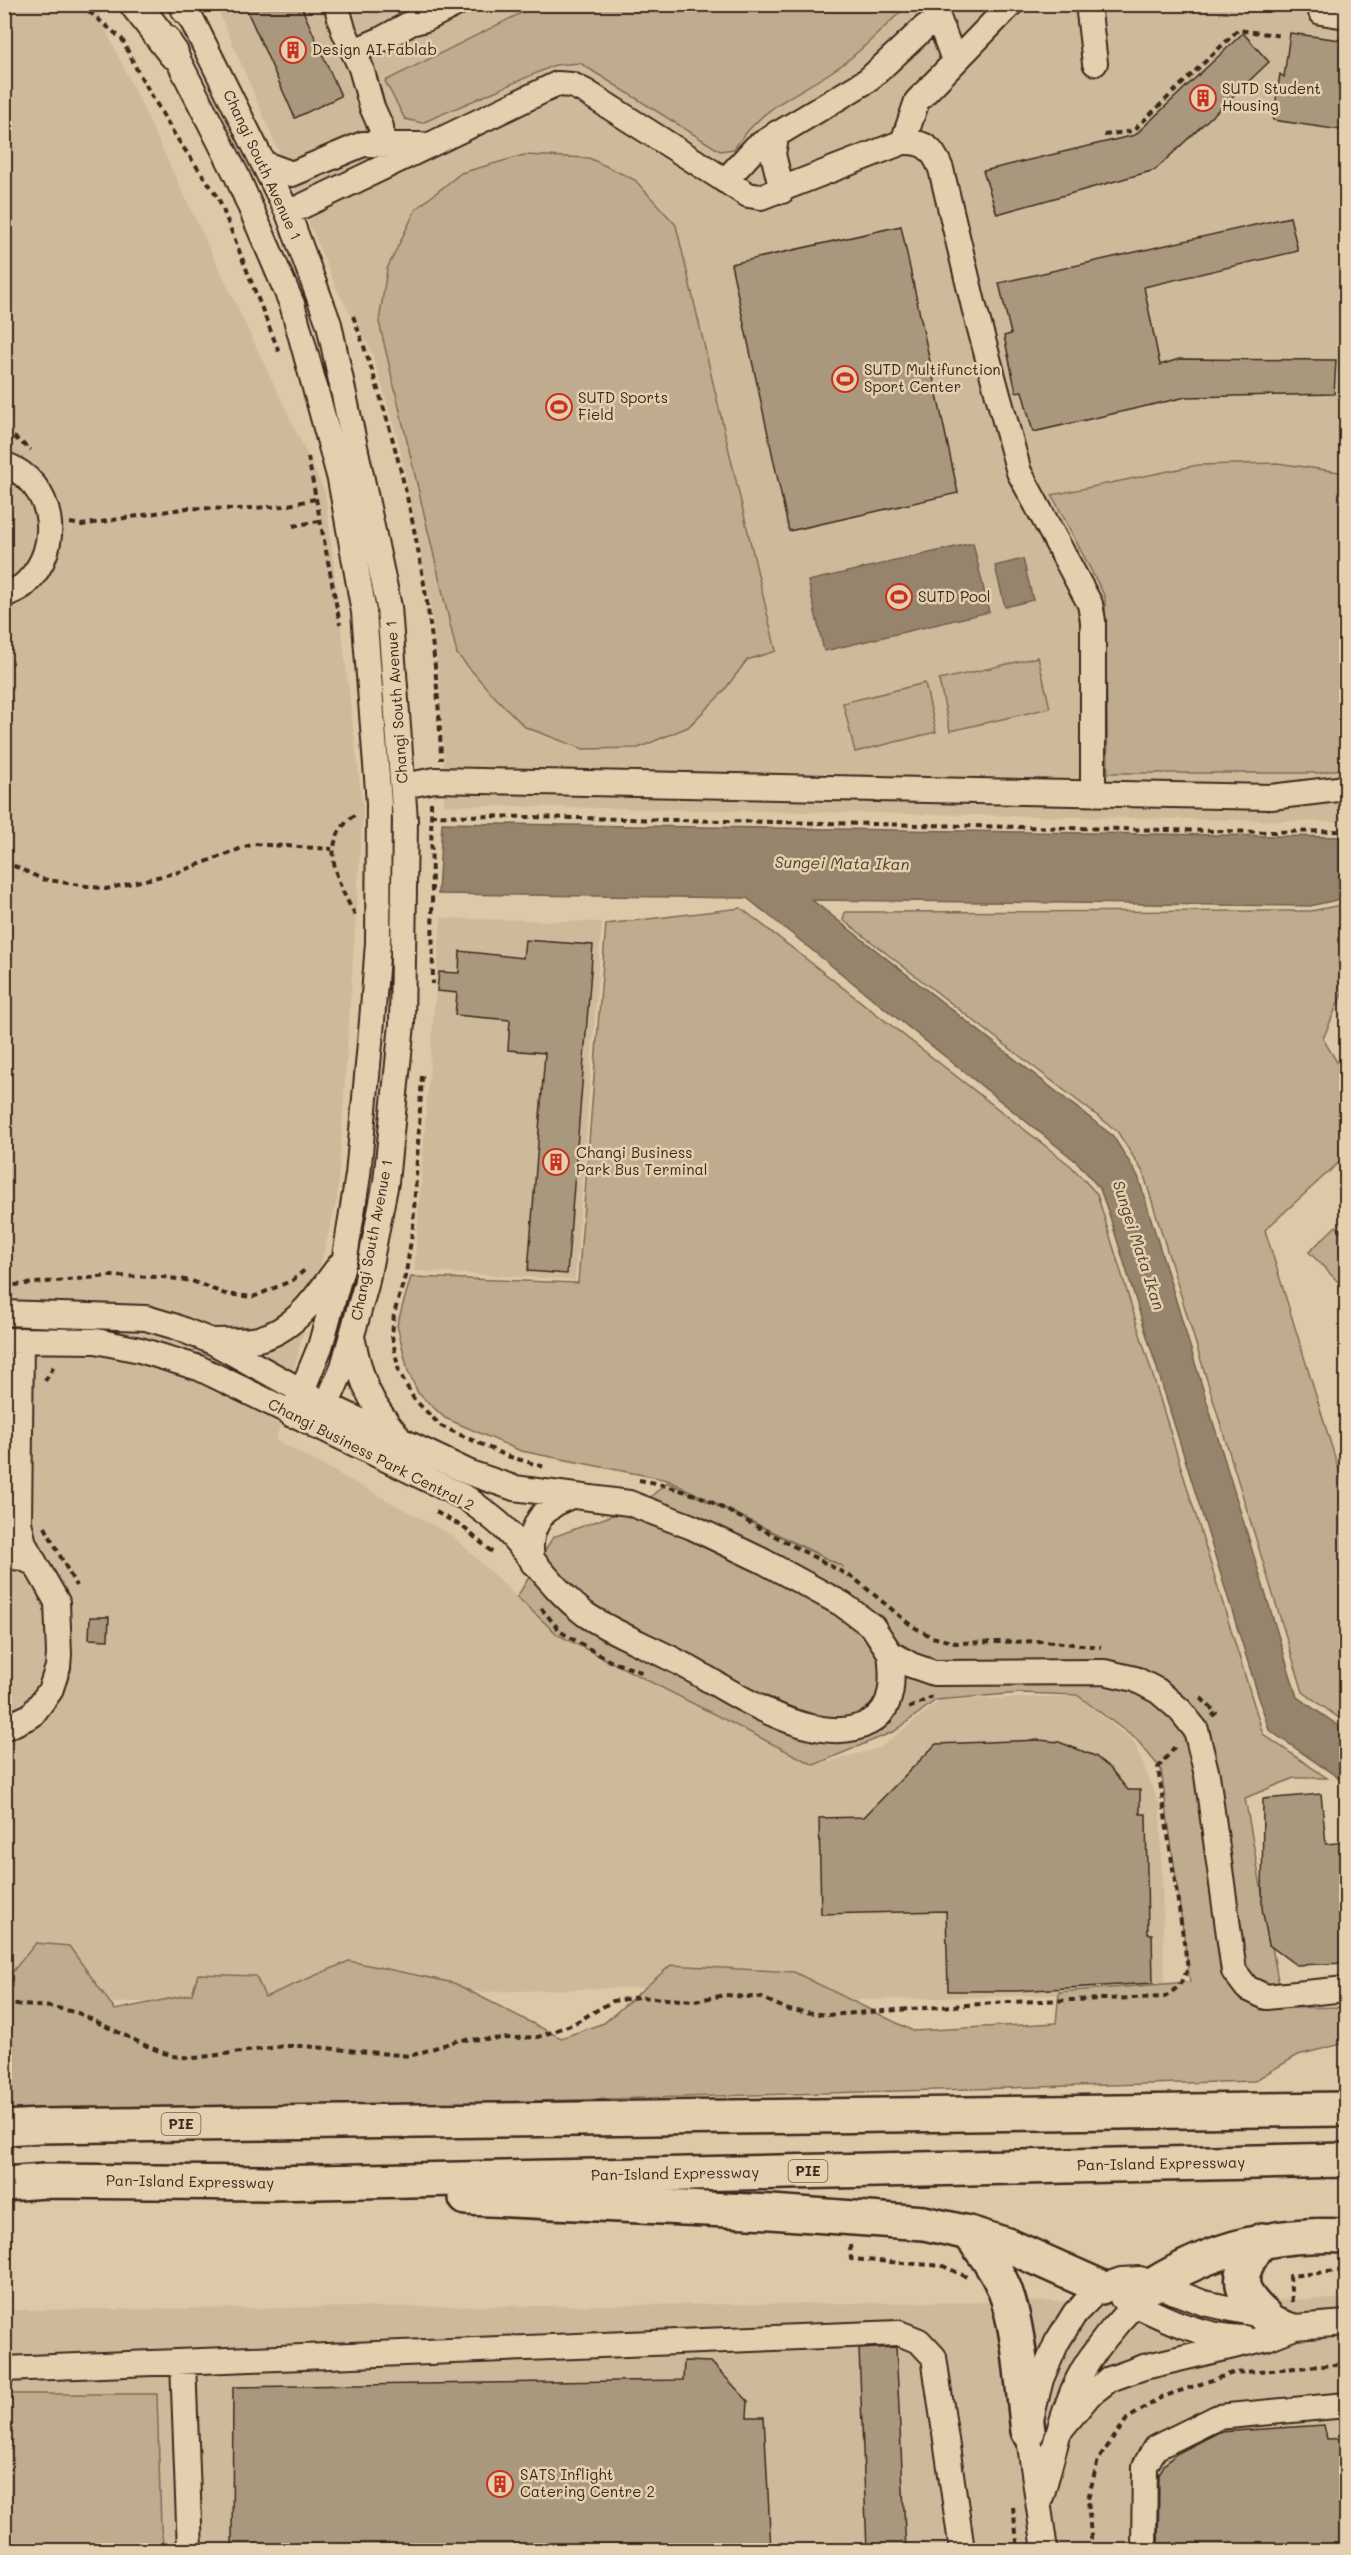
<svg xmlns="http://www.w3.org/2000/svg" width="1351" height="2555" font-family="Mali,sans-serif">
<style>
.built{fill:#ceba9b}
.green{fill:#bfac8f;stroke:#7d6b56;stroke-width:1.5}
.water{fill:#96846c;stroke:#72604d;stroke-width:1.5}
.building{fill:#aa987e;stroke:#3b2a1e;stroke-width:1.5}
.lines{fill:none;stroke-linecap:round;stroke-linejoin:round}
.minor-casing{stroke:#3b2a1e;stroke-width:28}
.major-casing{stroke:#3b2a1e;stroke-width:34}
.highway-casing{stroke:#3b2a1e;stroke-width:38}
.path{stroke:#3b2a1e;stroke-width:4;stroke-dasharray:6 4.5;stroke-linecap:butt}
.minor{stroke:#e4d0ae;stroke-width:24}
.major{stroke:#e4d0ae;stroke-width:30}
.highway{stroke:#e4d0ae;stroke-width:33}
.labels{text-anchor:middle;stroke-width:5;stroke-linejoin:round;paint-order:stroke}
.shield{fill:#e4d0ae;stroke:#6e5c49;stroke-width:1.5}
.shield-label{font-size:14px;font-weight:bold;fill:#3b2a1e}
.poi-label{font-size:15px;fill:#3b2a1e;stroke:#e4d0ae;text-anchor:start}
.street-label{font-size:15px;fill:#3b2a1e;stroke:#e4d0ae}
.water-label{font-size:16px;font-style:italic;fill:#524032;stroke:#e4d0ae}
</style>
<rect width="100%" height="100%" fill="#ddc9a8"/>
<filter id="ink" filterUnits="userSpaceOnUse"><feTurbulence type="fractalNoise" baseFrequency=".0167" numOctaves="2"/><feDisplacementMap in="SourceGraphic" scale="12" xChannelSelector="R" yChannelSelector="G"/><feConvolveMatrix kernelMatrix="1 2 1 2 8 2 1 2 1" color-interpolation-filters="sRGB"/></filter>
<g filter="url(#ink)">
<path class="built" d="M 4,5 L 94,5 L 325,492 L 363,809 L 337,1200 L 276,1440 L 453,1536 L 557,1635 L 814,1765 L 879,1748 L 941,1700 L 1077,1696 L 1134,1742 L 1160,1806 L 1165,1992 L 824,2001 L 755,1984 L 5,2006 Z
M 216,5 L 1346,5 L 1346,819 L 1339,822 L 444,805 L 444,761 L 439,682 L 430,599 L 398,439 L 371,350 L 338,292 Z
M 441,918 L 602,922 L 575,1280 L 414,1271 Z
M 1346,2299 L 1346,2550 L 5,2550 L 4,2310 Z"/>
<path class="green" d="M 537,5 L 537,4 L 908,5 C 887,24 866,47 843,64 C 799,96 767,100 734,149 L 720,151 L 580,63 L 555,65 L 422,123 L 405,119 L 385,81 Z
M 524,155 L 589,158 L 635,180 L 676,225 L 776,651 L 747,660 L 723,692 L 688,727 L 638,748 L 583,749 L 525,727 L 491,693 L 457,654 L 379,322 L 387,269 L 416,209 L 461,173 Z
M 1277,463 L 1346,473 L 1346,768 L 1318,773 L 1108,773 L 1105,597 L 1052,495 L 1198,465 Z
M 1038,657 L 1050,708 L 950,731 L 939,680 Z
M 925,683 L 936,732 L 855,752 L 843,703 Z
M 1346,904 L 1346,984 L 1323,1039 L 1346,1077 L 1346,1156 L 1265,1230 L 1346,1493 L 1346,1723 L 1303,1692 L 1143,1172 L 1117,1131 L 843,920 L 845,912 L 1311,911 Z
M 741,908 L 1071,1166 L 1097,1194 L 1263,1734 L 1327,1778 L 1294,1778 L 1245,1798 L 1283,2008 L 1346,2007 L 1346,2043 L 1298,2055 L 1254,2081 L 5,2116 L 4,1982 L 36,1943 L 69,1946 L 115,2010 L 192,1994 L 198,1974 L 256,1976 L 265,1997 L 349,1961 L 454,1983 L 561,2038 L 604,2023 L 671,1965 L 794,1972 L 913,2031 L 1056,2023 L 1059,1992 L 1190,1982 L 1161,1769 L 1137,1740 L 1077,1695 L 1021,1693 L 936,1700 L 895,1731 L 814,1765 L 558,1635 L 517,1597 L 553,1537 L 643,1504 L 667,1482 L 844,1567 L 668,1480 L 521,1451 L 445,1418 L 418,1393 L 408,1371 L 397,1325 L 411,1277 L 578,1283 L 606,924 Z
M 1336,1226 L 1346,1237 L 1346,1290 L 1309,1252 Z
M 5,2394 L 157,2394 L 161,2528 L 164,2550 L 5,2550 Z"/>
<path class="water" d="M 973,543 L 989,612 L 824,651 L 808,581 Z
M 1023,559 L 1033,600 L 1005,607 L 995,566 Z
M 442,823 L 1346,837 L 1346,898 L 1310,906 L 812,900 L 1113,1136 L 1138,1176 L 1297,1697 L 1346,1731 L 1346,1783 L 1269,1730 L 1110,1217 L 1100,1189 L 1078,1163 L 747,898 L 438,894 Z"/>
<path class="building" d="M 244,4 L 300,4 L 341,96 L 295,118 Z
M 1243,33 L 1269,62 L 1155,170 L 997,214 L 983,171 L 1135,135 Z
M 1290,33 L 1347,41 L 1347,131 L 1273,120 L 1280,74 L 1284,77 Z
M 1290,217 L 1298,251 L 1144,287 L 1160,365 L 1179,359 L 1336,360 L 1334,394 L 1186,397 L 1033,432 L 1022,391 L 1016,392 L 1004,336 L 1011,334 L 999,283 Z
M 901,226 L 958,493 L 789,531 L 731,264 Z
M 525,940 L 593,945 L 567,1274 L 528,1271 L 545,1053 L 508,1050 L 510,1020 L 455,1015 L 457,993 L 437,991 L 439,972 L 459,973 L 460,951 L 523,958 Z
M 90,1617 L 109,1617 L 108,1640 L 89,1639 Z
M 1039,1740 L 1059,1742 L 1095,1756 L 1110,1768 L 1128,1790 L 1140,1790 L 1140,1814 L 1146,1814 L 1148,1934 L 1152,1934 L 1153,1983 L 1016,1991 L 948,1991 L 946,1911 L 821,1914 L 819,1818 L 864,1817 L 936,1744 Z
M 1321,1794 L 1326,1844 L 1347,1842 L 1347,1963 L 1296,1965 L 1269,1945 L 1262,1908 L 1263,1799 Z
M 896,2347 L 906,2550 L 867,2550 L 859,2349 Z
M 684,2361 L 711,2362 L 748,2401 L 747,2417 L 764,2417 L 771,2550 L 232,2550 L 233,2387 L 683,2380 Z
M 1324,2425 L 1327,2439 L 1347,2438 L 1347,2550 L 1158,2550 L 1159,2475 L 1164,2465 L 1176,2454 L 1219,2432 Z"/>
<g class="lines">
<defs>
<path id="minor" d="M 184,4 L 288,213 L 329,324 L 389,607 L 405,820 L 402,1024 L 386,1182 L 366,1285 L 343,1367 L 317,1427
M 339,4 L 337,7 L 343,29 L 361,68 L 372,107 L 381,127 L 382,143
M 933,4 L 954,60
M 1088,4 L 1095,63
M 1321,12 L 1346,16
M 167,38 L 237,176 L 292,304 L 340,479 L 364,612 L 379,803 L 378,943 L 372,1021 L 358,1175 L 345,1257 L 320,1347 L 292,1415
M 354,51 L 380,40 L 411,23 L 426,19 L 456,4
M 777,133 L 773,154 L 782,191
M 903,142 L 917,101 L 1011,4
M 265,164 L 292,174 L 363,144 L 422,145
M 725,181 L 756,147 L 868,80 L 925,27
M 288,213 L 557,84 L 572,85 L 586,92 L 748,195 L 761,197 L 903,142 C 925,141 933,149 941,169 L 974,307 L 1019,472 L 1090,604 L 1093,621 L 1093,792
M 4,464 C 55,483 64,548 25,584 C 20,589 11,592 4,595
M 403,786 L 435,780 L 1271,797 L 1346,788
M 4,1313 L 146,1318 L 173,1326 L 211,1341 L 327,1405 L 470,1473 L 514,1488 L 629,1503 L 692,1527 L 763,1561 L 842,1604 L 873,1627 L 890,1653 L 911,1665 L 934,1673 L 1104,1672 L 1135,1679 L 1158,1691 L 1180,1710 L 1196,1730 L 1207,1775 L 1234,1971 L 1247,1988 L 1266,1997 L 1346,1989
M 4,1340 L 96,1341 L 140,1350 L 199,1368 L 468,1499 C 481,1510 496,1519 507,1531 C 533,1559 554,1590 585,1614 C 609,1631 650,1647 678,1662 C 727,1688 815,1753 870,1722 C 895,1708 893,1678 890,1653
M 211,1341 C 226,1340 243,1342 258,1339 C 296,1330 317,1295 339,1266
M 353,1341 C 362,1383 369,1402 397,1435
M 4,1556 L 23,1558 L 35,1564
M 533,1563 C 525,1532 541,1507 569,1497
M 4,1725 L 9,1726 L 32,1715 L 50,1691 L 58,1667 L 59,1654 L 57,1602 L 24,1544 L 19,1522 L 21,1340
M 1122,2298 C 1161,2317 1199,2337 1244,2338
M 183,2362 L 190,2550
M 4,2369 L 899,2333 L 919,2341 L 934,2357 L 962,2550
M 1061,2429 L 1089,2395 L 1110,2379 L 1144,2367 L 1267,2338 L 1295,2327 L 1346,2323
M 1041,2497 C 1053,2457 1062,2407 1083,2370 C 1102,2338 1127,2312 1153,2285
M 1045,2550 L 1028,2431 L 1041,2379 L 1057,2342 L 1075,2313 L 1101,2287 L 1121,2280 L 1140,2279 L 1204,2303 L 1265,2316 L 1295,2327
M 1144,2550 L 1145,2466 L 1155,2448 L 1218,2417 L 1346,2405"/>
<path id="major" d="M 135,4 L 173,53
M 187,10 L 188,4"/>
<path id="highway" d="M 4,2128 L 39,2126 L 1346,2109
M 4,2184 L 45,2181 L 269,2183 L 1346,2160
M 466,2198 L 771,2212 L 924,2223 L 969,2233 L 1007,2245 L 1101,2287
M 969,2233 C 982,2250 995,2267 1004,2288 C 1020,2328 1022,2387 1028,2431
M 1262,2240 C 1238,2272 1233,2288 1265,2316
M 1153,2285 C 1215,2247 1274,2233 1346,2236"/>
</defs>
<use href="#minor" class="minor-casing"/>
<use href="#major" class="major-casing"/>
<use href="#highway" class="highway-casing"/>
<path class="path" d="M 69,4 L 92,14 L 122,39 L 138,72 L 176,137 L 218,197 L 279,352
M 1104,135 L 1133,131 L 1238,30 L 1283,36
M 353,316 C 405,456 437,610 441,760
M 4,434 L 10,434 L 31,450
M 308,457 L 340,624
M 70,523 L 82,525 L 187,508 L 237,509 L 284,506 L 315,499
M 293,526 L 319,521
M 431,802 L 433,984
M 430,815 L 1267,832 L 1346,831
M 4,861 L 42,879 L 106,889 L 179,872 L 253,844 L 332,849
M 4,868 L 16,867
M 355,915 C 336,880 317,842 357,813
M 422,1076 L 413,1227 L 406,1273 L 394,1314 L 392,1336 L 399,1372 L 414,1399 L 441,1426 L 507,1456 L 545,1467
M 4,1286 L 109,1276 L 163,1277 L 192,1281 L 225,1294 L 253,1297 L 293,1280 L 307,1268
M 45,1381 L 54,1366
M 639,1480 L 656,1483 L 702,1497 L 855,1579 L 912,1626 L 932,1637 L 956,1643 L 1043,1641 L 1101,1647
M 436,1512 L 463,1527 L 493,1553
M 45,1527 L 76,1586
M 541,1608 L 561,1632 L 610,1661 L 644,1673
M 1201,1698 L 1216,1713 L 1212,1716
M 909,1708 L 932,1697
M 4,2004 L 53,2007 L 78,2013 L 149,2047 L 172,2056 L 195,2058 L 285,2046 L 304,2046 L 410,2056 L 459,2040 L 538,2037 L 573,2024 L 613,2001 L 639,1997 L 694,2001 L 725,1995 L 762,1998 L 789,2010 L 828,2015 L 1009,2002 L 1165,1997 L 1179,1986 L 1188,1969 L 1158,1768 L 1176,1745
M 850,2245 L 851,2259 L 943,2266 L 967,2277
M 1292,2302 L 1290,2276 L 1346,2270
M 1013,2507 L 1018,2550
M 1092,2550 L 1088,2499 L 1098,2460 L 1127,2419 L 1162,2397 L 1233,2373 L 1346,2364"/>
<use href="#minor" class="minor"/>
<use href="#major" class="major"/>
<use href="#highway" class="highway"/>
</g>
</g>
<defs>
<symbol id="building-ring" viewBox="-11 -11 22 22"><circle r="9.5" fill="#e4d0ae" stroke="#c8321e" stroke-width="1.5"/><path d="M-4-6H4V6H1V3H-1V6H-4ZM-2.5-4.3h1.7v1.8h-1.7ZM.8-4.3h1.7v1.8H.8ZM-2.5-1h1.7V.8h-1.7ZM.8-1h1.7V.8H.8Z" fill="#c8321e"/></symbol>
<symbol id="stadium-ring" viewBox="-11 -11 22 22"><circle r="9.5" fill="#e4d0ae" stroke="#c8321e" stroke-width="1.5"/><path d="M0-5a6.5 5 0 1 0 0 10a6.5 5 0 1 0 0-10ZM-3.5-1.8h7v3.6h-7Z" fill="#c8321e"/></symbol>
</defs>
<g fill-rule="evenodd">
<use href="#building-ring" x="278" y="35" width="30" height="30"/>
<use href="#building-ring" x="1188" y="83" width="30" height="30"/>
<use href="#stadium-ring" x="830" y="364" width="30" height="30"/>
<use href="#stadium-ring" x="544" y="392" width="30" height="30"/>
<use href="#stadium-ring" x="884" y="582" width="30" height="30"/>
<use href="#building-ring" x="541" y="1147" width="30" height="30"/>
<use href="#building-ring" x="485" y="2469" width="30" height="30"/>
</g>
<g class="labels">
<g class="shield">
<rect x="161.5" y="2113" width="39" height="22" rx="4.5"/>
<rect x="788.5" y="2160" width="39" height="22" rx="4.5"/>
</g>
<g class="shield-label">
<text x="181" y="2129">PIE</text>
<text x="808" y="2176">PIE</text>
</g>
<g class="poi-label">
<text x="312" y="55">Design AI Fablab</text>
<text x="1222" y="94">SUTD Student<tspan x="1222" dy="17">Housing</tspan></text>
<text x="864" y="375">SUTD Multifunction<tspan x="864" dy="17">Sport Center</tspan></text>
<text x="578" y="403">SUTD Sports<tspan x="578" dy="17">Field</tspan></text>
<text x="918" y="602">SUTD Pool</text>
<text x="576" y="1158">Changi Business<tspan x="576" dy="17">Park Bus Terminal</tspan></text>
<text x="520" y="2480">SATS Inflight<tspan x="520" dy="17">Catering Centre 2</tspan></text>
</g>
<g class="street-label">
<text transform="translate(262 165) rotate(65)" y="5">Changi South Avenue 1</text>
<text transform="translate(397 702) rotate(-94)" y="5">Changi South Avenue 1</text>
<text transform="translate(372 1240) rotate(-79)" y="5">Changi South Avenue 1</text>
<text transform="translate(371 1455) rotate(27)" y="5">Changi Business Park Central 2</text>
<text transform="translate(1161 2164) rotate(-1)" y="5">Pan-Island Expressway</text>
<text transform="translate(675 2174) rotate(-1)" y="5">Pan-Island Expressway</text>
<text transform="translate(190 2182) rotate(1)" y="5">Pan-Island Expressway</text>
</g>
<g class="water-label">
<text transform="translate(842 863) rotate(1)" y="6">Sungei Mata Ikan</text>
<text transform="translate(1139 1245) rotate(72)" y="6">Sungei Mata Ikan</text>
</g>
</g>
<rect width="1351" height="2555" fill="none" stroke="#e4d0ae" stroke-width="24"/>
<rect x="12" y="12" width="1327" height="2531" fill="none" stroke="#3b2a1e" stroke-width="2" filter="url(#ink)"/>
</svg>
